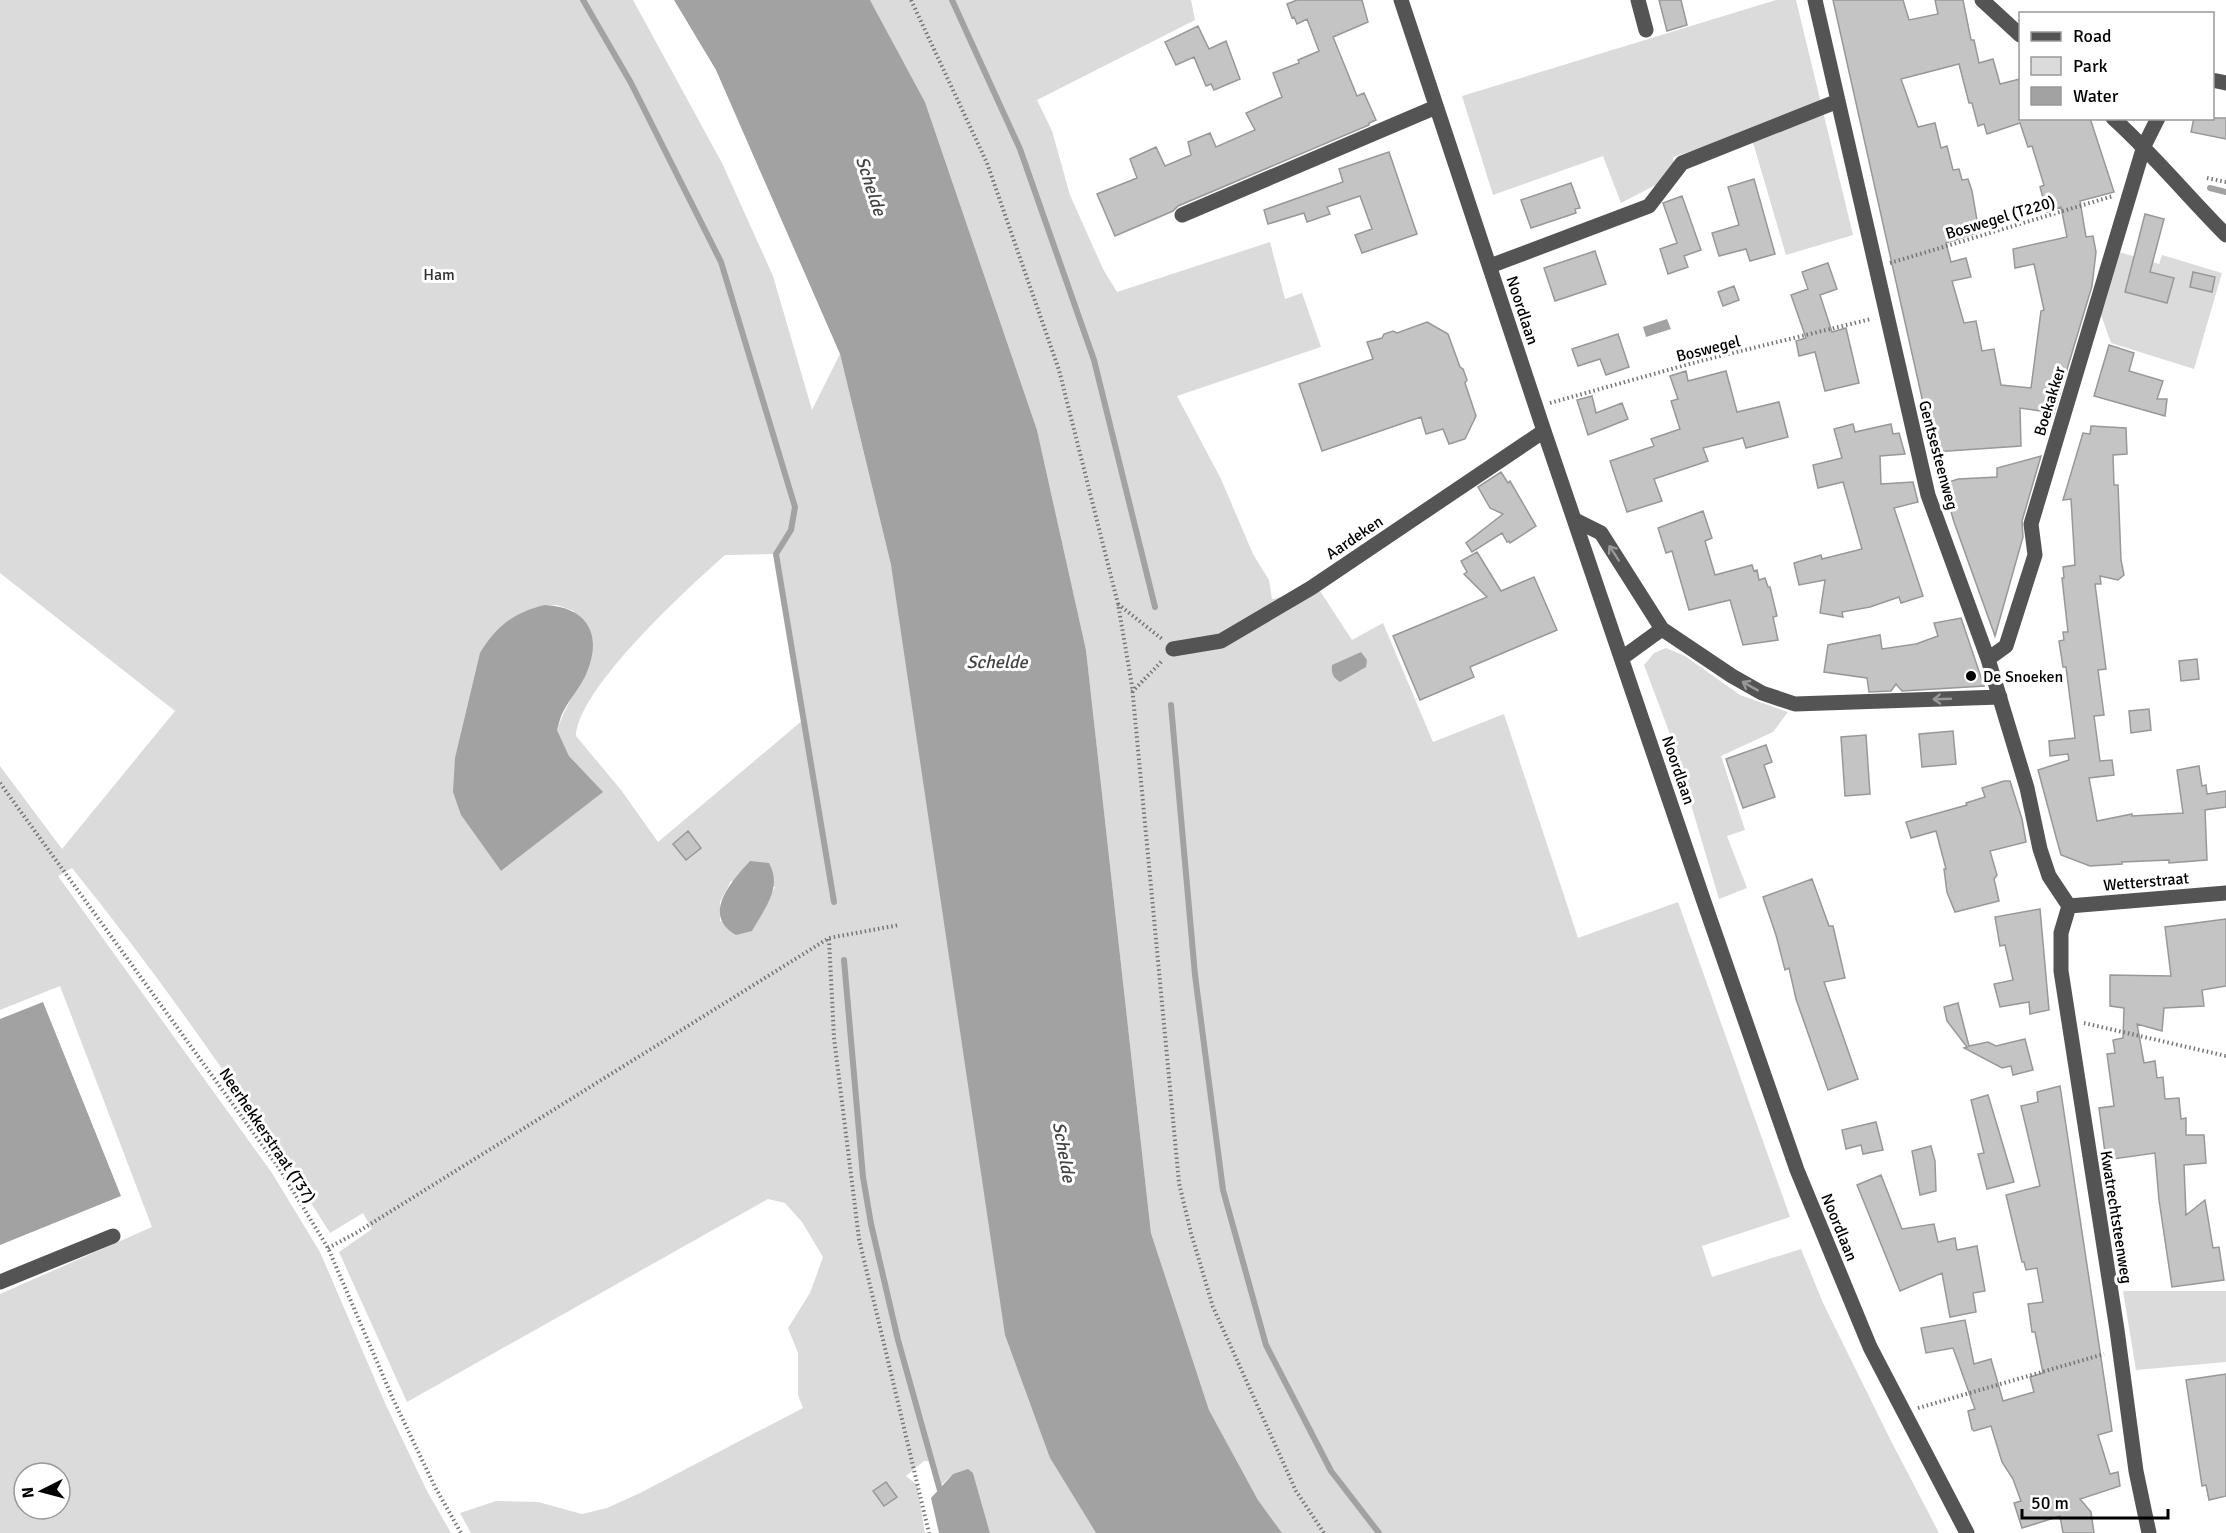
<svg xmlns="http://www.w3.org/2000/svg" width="2226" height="1533" font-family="Signika,sans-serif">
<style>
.green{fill:#dbdbdb;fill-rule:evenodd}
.water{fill:#a2a2a2}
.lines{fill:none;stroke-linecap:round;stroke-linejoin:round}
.stream{stroke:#a2a2a2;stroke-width:6}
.building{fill:#c4c4c4;stroke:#989898;stroke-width:1.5;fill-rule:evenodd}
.path{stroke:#767676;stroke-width:4;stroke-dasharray:1.5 3;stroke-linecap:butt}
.minor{stroke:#545454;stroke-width:15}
.oneway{stroke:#989898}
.poi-dot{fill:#000;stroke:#fff;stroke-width:2}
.labels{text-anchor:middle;stroke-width:6;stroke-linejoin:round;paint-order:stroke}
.street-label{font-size:16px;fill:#000;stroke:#fff}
.park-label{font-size:16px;fill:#323232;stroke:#fff}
.poi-label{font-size:16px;fill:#000;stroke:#fff;text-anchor:start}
.water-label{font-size:18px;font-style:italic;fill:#434343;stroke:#fff}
</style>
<rect width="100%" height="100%" fill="#fff"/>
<path class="green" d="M 0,0 L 633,0 L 722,163 L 773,276 L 812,410 L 840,354 L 891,565 L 1050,1458 L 1096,1533 L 990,1533 L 973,1473 L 953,1474 L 938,1488 L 931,1461 L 924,1461 L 906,1476 L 917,1485 L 925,1533 L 471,1533 L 460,1513 L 496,1501 L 538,1502 L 582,1514 L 607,1508 L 640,1493 L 803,1408 L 798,1395 L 798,1353 L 788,1328 L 810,1293 L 823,1257 L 802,1222 L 785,1203 L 768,1199 L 407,1402 L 339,1252 L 372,1229 L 363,1213 L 330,1233 C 251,1107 165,983 72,868 L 58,876 L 272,1173 L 320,1252 L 385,1403 L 427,1491 L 451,1533 L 0,1533 L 0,1294 L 152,1227 L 60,986 L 0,1010 L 0,766 L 62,849 L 175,711 L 0,573 ZM 776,554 L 803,720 L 658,842 L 621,790 L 576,736 C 578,688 688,588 725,555 ZM 545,605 L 557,605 L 574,611 L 592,656 C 583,682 566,703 557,730 L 569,756 L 602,792 L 501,871 L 461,815 ZM 731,881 L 775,887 L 752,931 L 720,921 L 720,902 ZM 24,1473 L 60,1473 L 60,1509 L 24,1509 Z
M 870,0 L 1191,0 L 1195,20 L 1037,100 L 1052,131 L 1070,195 L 1103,269 L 1117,292 L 1270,242 L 1285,299 L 1302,293 L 1321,347 L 1177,396 L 1221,479 L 1253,554 L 1269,580 L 1272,599 L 1320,591 L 1352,640 L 1383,623 L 1433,742 L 1504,714 L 1578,938 L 1678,902 L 1790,1217 L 1702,1246 L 1712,1277 L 1801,1249 L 1823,1303 L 1889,1437 L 1939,1533 L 1282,1533 L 1258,1500 L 1209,1410 L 1151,1233 L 1086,650 L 1037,430 L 925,102 Z
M 1776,0 L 1796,0 L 1853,235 L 1786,255 L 1754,146 L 1748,133 L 1673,157 L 1675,175 L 1621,203 L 1603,156 L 1493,195 L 1462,96 Z
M 2116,251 L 2159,264 L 2162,255 L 2222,273 L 2194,369 L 2111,343 L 2100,312 Z
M 1666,648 L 1685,656 L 1740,695 L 1788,712 L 1773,732 L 1721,756 L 1745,830 L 1727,836 L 1747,888 L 1719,899 L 1670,734 L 1644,665 L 1654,653 Z
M 2123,1291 L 2226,1291 L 2226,1362 L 2136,1370 Z"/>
<path class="water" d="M 674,0 L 870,0 L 925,102 L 1037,430 L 1086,650 L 1151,1233 L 1209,1410 L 1258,1500 L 1282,1533 L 1096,1533 L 1050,1458 L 1005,1335 L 891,565 L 840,354 L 716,70 Z
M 1667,319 L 1671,329 L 1646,337 L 1643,327 Z
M 545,605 C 586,607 603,633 587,672 C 581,687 570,698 563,712 C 560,717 559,724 557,730 L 569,756 L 603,792 L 501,871 L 461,815 L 453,792 L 455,758 L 480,653 C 496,626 515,612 545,605 Z
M 1361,652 L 1367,660 L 1366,667 L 1340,682 C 1333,678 1331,673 1332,665 Z
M 750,861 L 769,863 C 783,888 764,909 752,931 L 736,935 C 701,915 731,882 750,861 Z
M 43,1002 L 121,1196 L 0,1245 L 0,1019 Z
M 968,1469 L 973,1473 L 990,1533 L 939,1533 L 931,1498 L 953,1474 Z"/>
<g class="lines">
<path class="stream" d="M 583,0 L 631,83 L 721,262 L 795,507 L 791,530 L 776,554 L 834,902
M 952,0 L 1020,149 L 1094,360 L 1155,607
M 2210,188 L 2226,192
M 1171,705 L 1195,975 L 1223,1190 L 1266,1345 L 1331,1471 L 1379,1533
M 844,960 L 863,1177 L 871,1224 L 898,1340 L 941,1494"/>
</g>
<path class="building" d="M 1297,0 L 1362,0 L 1368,22 L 1333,37 L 1357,96 L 1364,93 L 1376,120 L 1369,123 L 1369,125 L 1178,206 L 1173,211 L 1115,236 L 1097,194 L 1137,178 L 1130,159 L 1156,147 L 1165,166 L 1191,155 L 1188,142 L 1210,133 L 1216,147 L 1255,130 L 1246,113 L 1282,97 L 1273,73 L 1299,63 L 1298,60 L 1319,51 L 1307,19 L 1297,24 L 1294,17 L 1292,18 L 1287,4 Z
M 1659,0 L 1681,0 L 1687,25 L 1667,31 Z
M 1833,0 L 1903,0 L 1909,20 L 1938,14 L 1935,0 L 1963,0 L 1971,40 L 1974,40 L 1979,63 L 1993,59 L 2000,84 L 2020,79 L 2020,118 L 2090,118 L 2114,192 L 2080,201 L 2086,237 L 2093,236 L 2096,252 L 2092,286 L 2054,413 L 2020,408 L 2021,446 L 1934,452 ZM 1959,64 L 1969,103 L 1972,103 L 1978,126 L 1984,124 L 1987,134 L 2020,123 L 2028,147 L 2032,146 L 2044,185 L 2040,187 L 2047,212 L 2061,207 L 2067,237 L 2013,249 L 2015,268 L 2034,264 L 2044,310 L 2041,311 L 2031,388 L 2001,385 L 1994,349 L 1982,351 L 1976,321 L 1964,323 L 1952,281 L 1971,277 L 1966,258 L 1951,262 L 1946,243 L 1979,232 L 1972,191 L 1968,179 L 1962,180 L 1959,169 L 1953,170 L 1947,146 L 1941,148 L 1935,123 L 1918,127 L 1901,79 Z
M 1198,26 L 1209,49 L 1226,41 L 1240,79 L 1214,90 L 1211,84 L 1206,86 L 1194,57 L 1176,65 L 1165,42 Z
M 2194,118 L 2226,118 L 2226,139 L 2191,132 Z
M 1389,152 L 1417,234 L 1362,253 L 1355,235 L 1372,229 L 1360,196 L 1327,207 L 1330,214 L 1307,222 L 1304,213 L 1268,224 L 1264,210 L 1343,182 L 1339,169 Z
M 1754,179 L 1775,254 L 1750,261 L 1746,249 L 1719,256 L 1712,233 L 1739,225 L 1728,187 Z
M 1571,183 L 1580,208 L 1575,209 L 1576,213 L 1531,228 L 1521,200 Z
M 1682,196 L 1701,250 L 1684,256 L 1688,267 L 1668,274 L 1660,249 L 1677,243 L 1663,203 Z
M 2145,214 L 2164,219 L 2150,272 L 2174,278 L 2167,303 L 2125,292 Z
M 1595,251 L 1606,284 L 1555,301 L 1544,268 Z
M 1828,263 L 1837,289 L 1820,295 L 1832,332 L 1846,328 L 1859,383 L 1825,391 L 1815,352 L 1799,356 L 1796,341 L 1806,338 L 1791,295 L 1808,289 L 1802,272 Z
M 2193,272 L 2215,277 L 2212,292 L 2190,287 Z
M 1734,286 L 1739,300 L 1723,306 L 1718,292 Z
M 1427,322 L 1448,334 L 1460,367 L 1463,369 L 1467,380 L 1465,383 L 1476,416 L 1465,439 L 1449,444 L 1443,429 L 1426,434 L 1421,417 L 1322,451 L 1299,384 L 1373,359 L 1367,342 L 1382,338 L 1384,334 L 1393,331 L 1397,333 Z
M 1618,334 L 1629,367 L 1606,375 L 1600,359 L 1578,366 L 1572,349 Z
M 2109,345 L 2134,353 L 2129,371 L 2163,381 L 2157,399 L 2167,399 L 2165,416 L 2094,396 Z
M 1686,371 L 1688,381 L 1726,371 L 1737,412 L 1779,402 L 1788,437 L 1746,448 L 1743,438 L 1703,448 L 1708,461 L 1654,479 L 1662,501 L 1627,512 L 1610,461 L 1654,446 L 1651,439 L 1680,429 L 1671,401 L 1678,399 L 1670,376 Z
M 1592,396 L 1596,413 L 1622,403 L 1628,419 L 1588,435 L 1577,400 Z
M 1853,424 L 1855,432 L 1891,424 L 1893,434 L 1899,433 L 1905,454 L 1880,456 L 1881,484 L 1913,482 L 1918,502 L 1894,508 L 1923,596 L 1901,603 L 1899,597 L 1870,607 L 1842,612 L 1843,617 L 1820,613 L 1825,580 L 1799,585 L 1794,563 L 1821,555 L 1822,559 L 1862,549 L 1843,482 L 1818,488 L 1813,465 L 1842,458 L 1834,429 Z
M 2091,426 L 2126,428 L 2127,454 L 2113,455 L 2114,485 L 2118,485 L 2121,560 L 2124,575 L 2118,580 L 2100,576 L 2101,584 L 2095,584 L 2106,669 L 2098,670 L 2104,715 L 2094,716 L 2100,761 L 2112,760 L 2114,775 L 2089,778 L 2097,821 L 2132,814 L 2132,816 L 2183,813 L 2177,770 L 2199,766 L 2202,786 L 2206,785 L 2207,794 L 2226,791 L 2226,807 L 2205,810 L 2207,860 L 2169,863 L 2169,860 L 2122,862 L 2122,864 L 2090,866 L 2061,855 L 2056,837 L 2038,770 L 2069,760 L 2068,754 L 2050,756 L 2049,741 L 2075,738 L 2066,667 L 2063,667 L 2059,641 L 2064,640 L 2063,632 L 2068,632 L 2062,578 L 2064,578 L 2063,567 L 2075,565 L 2071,499 L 2063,500 L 2083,433 L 2090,434 Z
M 2041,456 L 2022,521 L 2023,537 L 1995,636 L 1954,522 L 1943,484 L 1958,479 L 1997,477 L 1997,468 Z
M 1501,472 L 1508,483 L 1510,481 L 1536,526 L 1510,543 L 1509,541 L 1507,542 L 1502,533 L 1472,552 L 1466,543 L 1503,514 L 1490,508 L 1478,487 Z
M 1703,511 L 1712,538 L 1705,541 L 1715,575 L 1752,565 L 1754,571 L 1757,570 L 1759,580 L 1765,578 L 1768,587 L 1770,587 L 1777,616 L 1773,617 L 1778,640 L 1743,645 L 1730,600 L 1689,610 L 1672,551 L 1666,553 L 1658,528 Z
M 1477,552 L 1501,591 L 1534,577 L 1557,630 L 1470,667 L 1474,677 L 1420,700 L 1393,636 L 1487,597 L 1464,574 L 1467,572 L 1461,561 Z
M 1961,618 L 1984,686 L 1902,691 L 1896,684 L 1891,691 L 1869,692 L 1867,678 L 1824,672 L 1828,645 L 1880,635 L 1882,649 L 1916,644 L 1938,636 L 1934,623 Z
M 2197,659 L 2199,679 L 2181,681 L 2179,661 Z
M 2149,709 L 2151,730 L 2131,733 L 2129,711 Z
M 1953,731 L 1956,764 L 1922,767 L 1919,734 Z
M 1866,735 L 1870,794 L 1845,796 L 1841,737 Z
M 1766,745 L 1772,762 L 1764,765 L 1775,797 L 1743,808 L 1726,759 Z
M 2004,781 L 2010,781 L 2022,819 L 2026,842 L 1990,851 L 1997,875 L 1994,879 L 1999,901 L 1955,912 L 1947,892 L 1944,869 L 1946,869 L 1936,831 L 1911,838 L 1906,822 L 1967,805 L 1966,803 L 1985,797 L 1982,788 Z
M 688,831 L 701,848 L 686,860 L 673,844 Z
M 1812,879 L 1829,926 L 1833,926 L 1845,978 L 1824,982 L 1858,1079 L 1828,1090 L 1796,999 L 1789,968 L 1785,970 L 1776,935 L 1763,897 Z
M 2040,909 L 2049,1010 L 2030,1014 L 2029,1002 L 2000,1007 L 1994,984 L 2013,980 L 2005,945 L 2000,946 L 1995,917 Z
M 2226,919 L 2226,986 L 2202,990 L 2204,1006 L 2164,1008 L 2162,1031 L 2137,1024 L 2144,1063 L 2155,1061 L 2157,1078 L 2163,1077 L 2165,1099 L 2179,1098 L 2181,1119 L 2186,1118 L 2186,1135 L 2204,1135 L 2206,1163 L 2184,1165 L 2186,1215 L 2205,1200 L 2213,1248 L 2219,1247 L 2224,1280 L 2172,1287 L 2159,1200 L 2155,1153 L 2106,1160 L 2099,1108 L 2114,1106 L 2107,1054 L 2115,1053 L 2113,1040 L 2123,1038 L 2124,1008 L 2110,1006 L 2110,975 L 2171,976 L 2165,927 Z
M 1958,1003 L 1969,1046 L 1988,1042 L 1996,1046 L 2025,1039 L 2033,1070 L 2013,1075 L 2011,1066 L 2002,1068 L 1964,1048 L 1967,1047 L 1947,1021 L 1944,1007 Z
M 2060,1086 L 2112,1431 L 2098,1435 L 2110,1474 L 2118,1472 L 2120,1486 L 2080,1499 L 2091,1512 L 2094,1533 L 2063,1533 L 2060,1516 L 2022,1528 L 2014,1503 L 2021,1501 L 2013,1479 L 2002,1462 L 1991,1426 L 1974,1431 L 1972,1429 L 1968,1411 L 1975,1409 L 1953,1348 L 1926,1353 L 1921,1328 L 1965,1320 L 1974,1364 L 1991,1359 L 2003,1401 L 2034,1392 L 2030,1377 L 2043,1373 L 2035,1332 L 2032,1332 L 2028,1304 L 2043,1302 L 2037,1268 L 2026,1270 L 2024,1262 L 2022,1262 L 2006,1195 L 2040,1186 L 2021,1106 L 2038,1102 L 2037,1092 Z
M 1988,1095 L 2014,1182 L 1987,1189 L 1978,1154 L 1984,1153 L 1971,1100 Z
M 1876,1122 L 1883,1150 L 1863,1154 L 1861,1145 L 1846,1149 L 1842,1130 Z
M 1931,1146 L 1935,1161 L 1936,1191 L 1920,1195 L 1912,1151 Z
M 1881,1175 L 1902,1229 L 1934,1224 L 1938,1242 L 1955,1238 L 1957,1250 L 1977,1246 L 1985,1291 L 1973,1293 L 1976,1312 L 1950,1317 L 1942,1273 L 1900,1291 L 1857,1185 Z
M 2226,1374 L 2226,1496 L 2209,1500 L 2206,1485 L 2202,1486 L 2186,1380 Z
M 886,1482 L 897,1497 L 884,1506 L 873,1491 Z"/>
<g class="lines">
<path class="path" d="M 911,0 L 987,163 L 1059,370 L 1118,604 L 1132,686 L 1179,1183 L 1191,1233 L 1213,1307 L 1296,1491 L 1324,1533
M 2207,178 L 2226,182
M 1890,263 L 2113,196
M 1550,403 L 1700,361 L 1871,319
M 1118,604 L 1162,639
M 1132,692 L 1162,661
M 0,783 L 279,1168 L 328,1248 L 393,1399 L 435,1487 L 461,1533
M 829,939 L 834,1038 L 859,1239 L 929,1533
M 2084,1023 L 2226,1056
M 328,1248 L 356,1233 L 829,938 L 899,925
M 1918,1408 L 2104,1354"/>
<path class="minor" d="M 1401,0 L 1544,431 L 1703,899 L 1797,1170 L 1870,1347 L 1967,1533
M 1638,0 L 1646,30
M 1815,0 L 1928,495 L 1988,659 L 2027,788 L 2040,849 L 2049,876 L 2069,906
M 1982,0 L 2020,35
M 2212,80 L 2226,83
M 2113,118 C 2154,155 2188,197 2226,235
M 1182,215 L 1436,107
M 1490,266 L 1649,206 L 1682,163 L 1838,101
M 1575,520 L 1601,533 L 1662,629 L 1732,676 L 1762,693 L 1795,704 L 2000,697
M 1173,649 L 1221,641 L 1311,588 L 1544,431
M 1622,658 L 1662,629
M 1988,659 L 2006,646 L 2035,555 L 2031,524 L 2144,146 L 2158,118
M 2069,906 L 2061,933 L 2061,971 L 2117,1330 L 2136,1471 L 2149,1533
M 2069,906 L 2226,893
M 0,1282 L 113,1236"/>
</g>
<defs><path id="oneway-shaft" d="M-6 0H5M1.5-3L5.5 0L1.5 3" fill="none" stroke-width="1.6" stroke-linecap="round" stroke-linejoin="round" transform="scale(1.5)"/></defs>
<g class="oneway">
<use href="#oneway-shaft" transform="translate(1614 553) rotate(-123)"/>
<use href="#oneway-shaft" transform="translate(1750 686) rotate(-151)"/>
<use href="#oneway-shaft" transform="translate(1942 699) rotate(178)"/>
</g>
<circle class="poi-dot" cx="1971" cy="676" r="6"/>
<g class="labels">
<g class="street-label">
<text transform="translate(2000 217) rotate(-17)" y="6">Boswegel (T220)</text>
<text transform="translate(1523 310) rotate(72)" y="6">Noordlaan</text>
<text transform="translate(1708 348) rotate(-14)" y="6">Boswegel</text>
<text transform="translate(2049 401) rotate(-73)" y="6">Boekakker</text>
<text transform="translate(1939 455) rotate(75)" y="6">Gentsesteenweg</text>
<text transform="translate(1354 537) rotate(-34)" y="6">Aardeken</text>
<text transform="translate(1679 770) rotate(71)" y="6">Noordlaan</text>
<text transform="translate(2146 881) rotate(-5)" y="6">Wetterstraat</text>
<text transform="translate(268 1135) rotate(56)" y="6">Neerhekkerstraat (T37)</text>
<text transform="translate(2117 1217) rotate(81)" y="6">Kwatrechtsteenweg</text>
<text transform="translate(1840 1227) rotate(68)" y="6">Noordlaan</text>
</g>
<g class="park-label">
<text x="439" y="280">Ham</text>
</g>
<g class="poi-label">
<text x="1983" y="682">De Snoeken</text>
</g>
<g class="water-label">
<text transform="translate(871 186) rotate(72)" y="6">Schelde</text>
<text x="997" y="668">Schelde</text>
<text transform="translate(1064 1152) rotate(80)" y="6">Schelde</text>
</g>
</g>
<rect x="2019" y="12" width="195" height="108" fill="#ffffff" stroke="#999999" stroke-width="1.5"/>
<rect x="2031" y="32" width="30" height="9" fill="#545454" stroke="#999999" stroke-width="1.5"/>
<text x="2073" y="42" font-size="18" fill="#000000">Road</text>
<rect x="2031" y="57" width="30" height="18" fill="#dbdbdb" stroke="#999999" stroke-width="1.5"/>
<text x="2073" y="72" font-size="18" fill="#000000">Park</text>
<rect x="2031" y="87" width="30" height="18" fill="#a2a2a2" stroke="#999999" stroke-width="1.5"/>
<text x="2073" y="102" font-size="18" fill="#000000">Water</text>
<g transform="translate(42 1491) rotate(264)"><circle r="28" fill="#ffffff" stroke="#999999" stroke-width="1.5"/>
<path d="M0-4.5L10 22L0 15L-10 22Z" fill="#000000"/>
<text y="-9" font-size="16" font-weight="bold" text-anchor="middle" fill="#000000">N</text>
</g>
<path d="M2022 1509v9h146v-9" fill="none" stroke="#000000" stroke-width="3"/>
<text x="2031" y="1509" font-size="18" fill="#000000" stroke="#ffffff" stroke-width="4.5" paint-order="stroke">50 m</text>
</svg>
